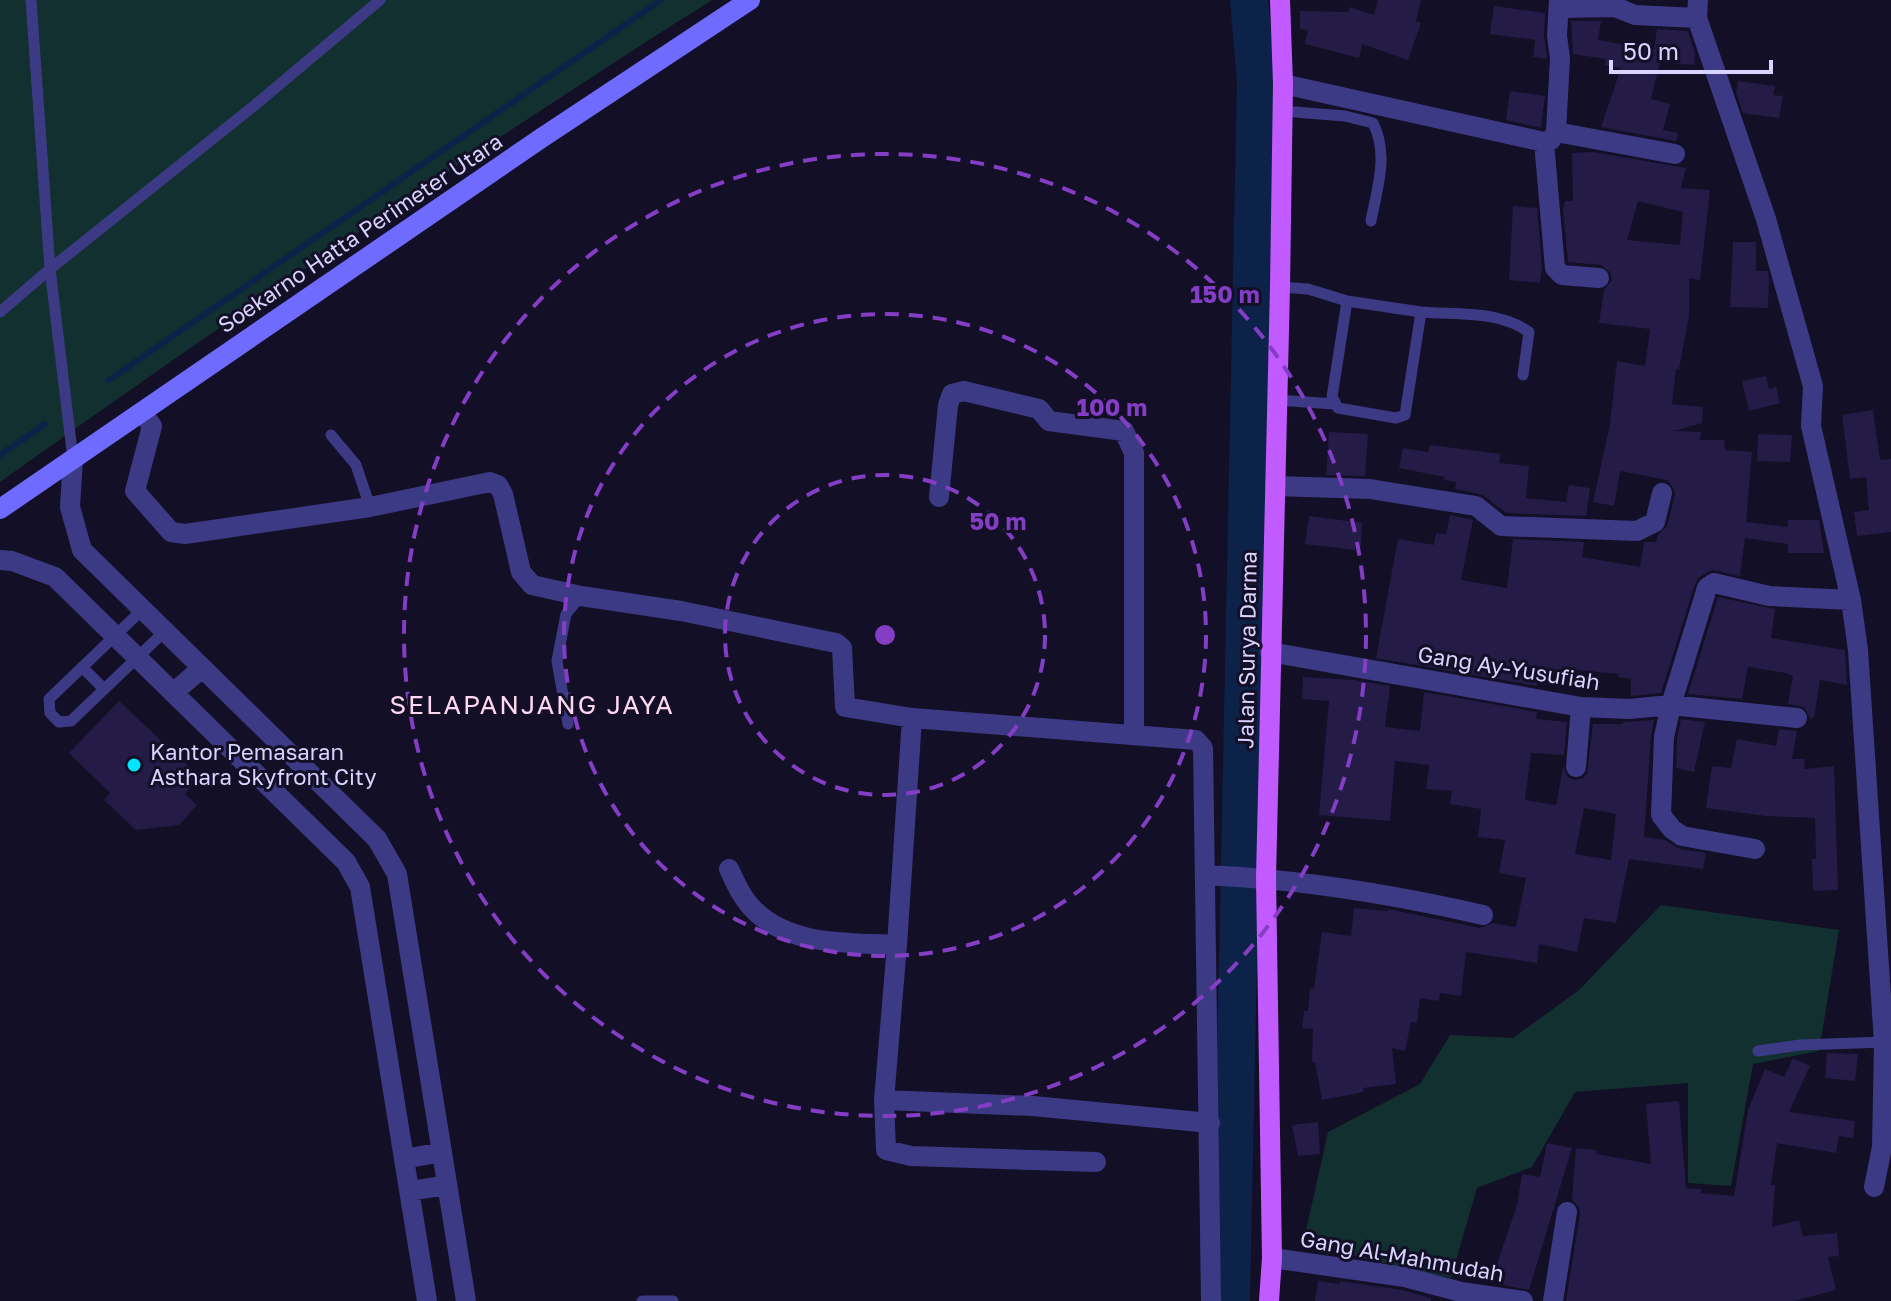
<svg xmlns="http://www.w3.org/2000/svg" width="1891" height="1301" font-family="'Golos Text',sans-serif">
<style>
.green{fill:#12302f}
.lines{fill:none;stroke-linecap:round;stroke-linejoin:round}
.stream{stroke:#0c2248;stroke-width:6}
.river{stroke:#0c2248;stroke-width:38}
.building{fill:#241b47;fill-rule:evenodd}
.lane{stroke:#3d3a85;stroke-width:11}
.street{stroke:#3d3a85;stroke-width:20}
.secondary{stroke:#6f6bff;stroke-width:20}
.primary{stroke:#c25bff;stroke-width:20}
.ring{fill:none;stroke:#843dc5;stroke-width:4;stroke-dasharray:14 10}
.poi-dot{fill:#00e5ff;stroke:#130f26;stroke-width:3}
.labels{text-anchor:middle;stroke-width:6;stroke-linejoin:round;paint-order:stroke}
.street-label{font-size:22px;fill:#d9d4ff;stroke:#130f26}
.poi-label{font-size:22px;fill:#d9d4ff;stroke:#130f26;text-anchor:start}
.quarter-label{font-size:26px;letter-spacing:2px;fill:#ffd6f0;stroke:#130f26}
.centre{fill:#843dc5;stroke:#130f26;stroke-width:4}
.ring-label{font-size:24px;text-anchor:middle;font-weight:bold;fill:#843dc5;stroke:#130f26;stroke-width:6;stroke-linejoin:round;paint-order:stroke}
</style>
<rect width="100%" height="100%" fill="#130f26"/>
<path class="green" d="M 0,0 L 712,0 C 470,153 234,316 0,482 Z
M 1661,905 L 1839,930 L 1819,1051 L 1753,1064 L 1731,1186 L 1688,1183 L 1688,1083 L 1575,1092 L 1532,1167 L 1477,1188 L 1451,1278 L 1303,1244 L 1328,1132 L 1420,1084 L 1450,1035 L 1513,1038 L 1579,990 Z"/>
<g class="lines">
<path class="stream" d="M 109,380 L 661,0
M 0,455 L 45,424"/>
<path class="river" d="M 1231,1301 L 1256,80 L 1249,0"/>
</g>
<path class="building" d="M 1378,0 L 1421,0 L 1416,21 L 1421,23 L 1408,60 L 1362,44 L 1359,58 L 1305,44 L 1308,30 L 1300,29 L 1300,11 L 1348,12 L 1350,7 L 1374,15 Z
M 1494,6 L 1545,13 L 1544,36 L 1547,59 L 1533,57 L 1535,40 L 1490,34 Z
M 1571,21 L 1601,21 L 1598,40 L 1654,50 L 1657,29 L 1688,31 L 1695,53 L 1694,65 L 1660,62 L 1651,99 L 1670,104 L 1663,130 L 1678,133 L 1676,141 L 1601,127 L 1621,68 L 1605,65 L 1606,59 L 1573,54 Z
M 1738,81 L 1775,86 L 1773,95 L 1783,96 L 1779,118 L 1743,113 L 1736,92 Z
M 1510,91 L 1545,96 L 1541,128 L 1506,120 Z
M 1593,152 L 1686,168 L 1681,188 L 1710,190 L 1700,280 L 1689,278 L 1689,316 L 1679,369 L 1676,369 L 1672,404 L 1703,407 L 1702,423 L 1674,431 L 1701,432 L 1700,440 L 1724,440 L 1725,450 L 1752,452 L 1746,522 L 1788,527 L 1788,520 L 1819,520 L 1824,553 L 1788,553 L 1788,544 L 1745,538 L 1740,576 L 1712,570 L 1699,577 L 1695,584 L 1661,693 L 1631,696 L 1631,679 L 1618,677 L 1619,674 L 1576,670 L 1576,675 L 1540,671 L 1537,686 L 1376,658 L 1398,539 L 1434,545 L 1436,533 L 1446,534 L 1450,515 L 1473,520 L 1461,580 L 1507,588 L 1513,539 L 1584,542 L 1582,557 L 1640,567 L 1644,542 L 1656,542 L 1658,535 L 1667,526 L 1675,495 L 1674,489 L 1667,480 L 1620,471 L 1614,506 L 1593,502 L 1610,424 L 1617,361 L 1645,366 L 1650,329 L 1599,323 L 1604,290 L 1612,280 L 1610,272 L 1601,265 L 1568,262 L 1563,210 L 1565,201 L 1573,201 L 1572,153 ZM 1638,201 L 1683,212 L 1680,245 L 1627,240 Z
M 1513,206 L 1537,208 L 1542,268 L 1540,283 L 1509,280 Z
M 1733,242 L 1756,242 L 1756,271 L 1767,271 L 1769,278 L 1768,308 L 1730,307 Z
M 1766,376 L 1769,389 L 1776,387 L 1780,403 L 1749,411 L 1742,381 Z
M 1873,410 L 1880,460 L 1891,459 L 1891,532 L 1857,536 L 1854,512 L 1869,510 L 1866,477 L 1850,479 L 1842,415 Z
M 1329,432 L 1368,434 L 1365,476 L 1326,475 Z
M 1758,434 L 1792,435 L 1790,462 L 1757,461 Z
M 1430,445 L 1501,454 L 1499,463 L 1529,466 L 1526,498 L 1566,502 L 1569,485 L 1590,488 L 1586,516 L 1506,513 L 1483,495 L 1455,489 L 1456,482 L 1444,480 L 1445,477 L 1399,468 L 1403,448 L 1428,452 Z
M 1309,516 L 1362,523 L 1361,547 L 1355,546 L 1355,550 L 1305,544 Z
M 1718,597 L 1775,609 L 1771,638 L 1845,650 L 1847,685 L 1820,680 L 1814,718 L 1810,718 L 1804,707 L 1788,704 L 1793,676 L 1786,673 L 1748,667 L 1742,699 L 1688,694 Z
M 1303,677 L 1354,680 L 1390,686 L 1385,727 L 1420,731 L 1424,692 L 1537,712 L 1536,719 L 1567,722 L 1564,755 L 1531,753 L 1525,800 L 1556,805 L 1563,767 L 1568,777 L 1574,780 L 1581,779 L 1587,774 L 1593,724 L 1623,724 L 1623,722 L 1654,720 L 1651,736 L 1644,837 L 1665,840 L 1680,849 L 1706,853 L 1703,869 L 1629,859 L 1616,923 L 1584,918 L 1577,952 L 1539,944 L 1537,963 L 1466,952 L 1461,996 L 1440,993 L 1439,1001 L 1420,998 L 1417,1023 L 1411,1022 L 1405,1051 L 1392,1048 L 1396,1084 L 1363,1088 L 1364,1092 L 1322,1100 L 1315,1062 L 1312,1062 L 1313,1029 L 1302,1028 L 1304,1011 L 1308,1011 L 1310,988 L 1314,989 L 1322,932 L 1351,936 L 1354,908 L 1388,911 L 1388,909 L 1480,928 L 1493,923 L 1516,927 L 1526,878 L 1499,873 L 1505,840 L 1478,837 L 1481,809 L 1450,804 L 1452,791 L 1426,789 L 1429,765 L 1395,761 L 1390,821 L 1319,815 L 1329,701 L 1302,699 ZM 1584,808 L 1616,814 L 1611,860 L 1575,854 Z
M 119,701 L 200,777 L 185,794 L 197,805 L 179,825 L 136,830 L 104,800 L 110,793 L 69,753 Z
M 1681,719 L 1705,722 L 1694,772 L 1676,768 L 1677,739 Z
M 1779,729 L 1797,731 L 1792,759 L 1805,759 L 1804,769 L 1834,766 L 1838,890 L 1813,891 L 1812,859 L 1816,859 L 1815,818 L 1766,816 L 1706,808 L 1712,766 L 1731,768 L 1737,739 L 1776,746 Z
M 1827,1053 L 1858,1054 L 1855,1081 L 1825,1078 Z
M 1793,1058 L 1810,1066 L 1789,1112 L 1855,1121 L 1853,1138 L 1839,1136 L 1836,1153 L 1777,1143 L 1771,1185 L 1775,1185 L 1772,1227 L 1799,1220 L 1803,1236 L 1837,1233 L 1839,1256 L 1828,1257 L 1836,1290 L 1794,1301 L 1566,1301 L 1580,1214 L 1579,1207 L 1572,1200 L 1576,1148 L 1597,1150 L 1596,1154 L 1651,1164 L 1646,1104 L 1679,1101 L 1686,1188 L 1701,1189 L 1701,1193 L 1734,1196 L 1748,1110 L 1765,1069 L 1784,1077 Z
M 1318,1122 L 1320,1154 L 1298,1156 L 1292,1125 Z
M 1547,1143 L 1572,1148 L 1529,1290 L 1503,1285 L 1506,1273 L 1495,1270 L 1517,1205 L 1522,1174 L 1540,1177 Z
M 1318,1281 L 1339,1284 L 1340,1281 L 1402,1290 L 1431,1298 L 1431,1301 L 1315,1301 Z"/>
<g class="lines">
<path class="lane" d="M 31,0 L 50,269 L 73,459
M 1282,111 L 1345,116 L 1373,123 C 1389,154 1377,189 1371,221
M 1280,287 L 1308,289 L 1347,301 L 1421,312 L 1405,415 L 1396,418 L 1338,408 L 1332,397 L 1347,301
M 0,312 L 50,269 L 255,105 L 380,0
M 1421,312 C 1458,315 1498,310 1529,332 L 1523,375
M 1277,400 L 1334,404
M 331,435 L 356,465 L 370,507
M 143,609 L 49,699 L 50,713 L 59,722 L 71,721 L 165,631
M 82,667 L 104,689
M 568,724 L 557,661 L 566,614 L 581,596
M 1758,1051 L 1800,1045 L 1884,1042
M 642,1301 L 673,1301"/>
<path class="street" d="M 1698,0 L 1697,18 L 1766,219 L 1813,386 L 1811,426 L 1851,600 L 1858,650 L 1884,1042 L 1882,1147 L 1874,1187
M 1559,8 L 1615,7 L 1635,15 L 1697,18
M 1283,84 L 1544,142 L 1551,140 L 1556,132 L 1675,154
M 1556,132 L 1560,58 L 1557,36 L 1559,0
M 1544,142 L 1555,268 L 1562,275 L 1599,278
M 142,412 L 152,426 L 135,491 L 171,532 L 185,534 L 370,507 L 490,482 L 498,485 L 503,494 L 521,572 L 532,585 L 581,596 L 681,611 L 836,643 L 842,648 L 845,707 L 912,718 L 1196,740 L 1203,748 L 1211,1301
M 73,459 L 70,507 L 82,550 L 377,839 L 397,874 L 466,1301
M 1275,486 L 1370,489 L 1476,506 L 1501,526 L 1637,531 L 1655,522 L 1662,493
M 939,497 L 948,405 L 952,394 L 964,391 L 1039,409 L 1049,421 L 1124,431 L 1134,453 L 1134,733
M 0,560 L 12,561 L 55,577 L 346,862 L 360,887 L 427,1301
M 1270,652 L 1581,707 L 1629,709 L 1671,705 L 1664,737 L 1661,815 L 1672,829 L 1682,836 L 1755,849
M 173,693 L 202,668
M 912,718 L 897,945 L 884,1100 L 886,1150 L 911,1156 L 1096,1162
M 1797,718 L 1671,705 L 1707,588 L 1714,583 L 1769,596 L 1851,600
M 1576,767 L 1581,707
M 729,869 C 736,884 743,900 755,911 C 792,947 850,942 897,945
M 1205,875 C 1299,879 1391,894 1483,915
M 884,1100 L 1033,1106 L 1210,1123
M 404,1159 L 442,1152
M 410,1191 L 447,1185
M 1272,1258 L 1405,1277 L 1461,1292 L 1523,1301
M 1553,1301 L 1567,1212"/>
<path class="secondary" d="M 0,509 L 543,137 L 750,0"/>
<path class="primary" d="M 1269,1301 L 1272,1258 L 1266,878 L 1280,287 L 1283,84 L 1280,0"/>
</g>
<g class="ring">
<circle cx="885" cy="635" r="160"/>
<circle cx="885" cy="635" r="321"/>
<circle cx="885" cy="635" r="481"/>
</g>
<circle class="poi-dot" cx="134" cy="765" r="8"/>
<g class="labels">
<g class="street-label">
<text transform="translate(360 233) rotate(-34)" y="8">Soekarno Hatta Perimeter Utara</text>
<text transform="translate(1247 650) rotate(-89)" y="8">Jalan Surya Darma</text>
<text transform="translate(1509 668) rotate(9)" y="8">Gang Ay-Yusufiah</text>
<text transform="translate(1402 1256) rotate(10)" y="8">Gang Al-Mahmudah</text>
</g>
<g class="poi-label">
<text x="150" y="760">Kantor Pemasaran<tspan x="150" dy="25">Asthara Skyfront City</tspan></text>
</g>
<g class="quarter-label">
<text x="532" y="714">SELAPANJANG JAYA</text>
</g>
</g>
<circle cx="885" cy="635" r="12" class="centre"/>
<g class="ring-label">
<text x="1225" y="303">150 m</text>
<text x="1112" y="416">100 m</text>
<text x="998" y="530">50 m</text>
</g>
<path d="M1611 60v12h160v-12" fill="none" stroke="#d9d4ff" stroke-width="4"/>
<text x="1623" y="60" font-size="24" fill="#d9d4ff" stroke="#130f26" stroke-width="6" paint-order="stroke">50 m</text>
</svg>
